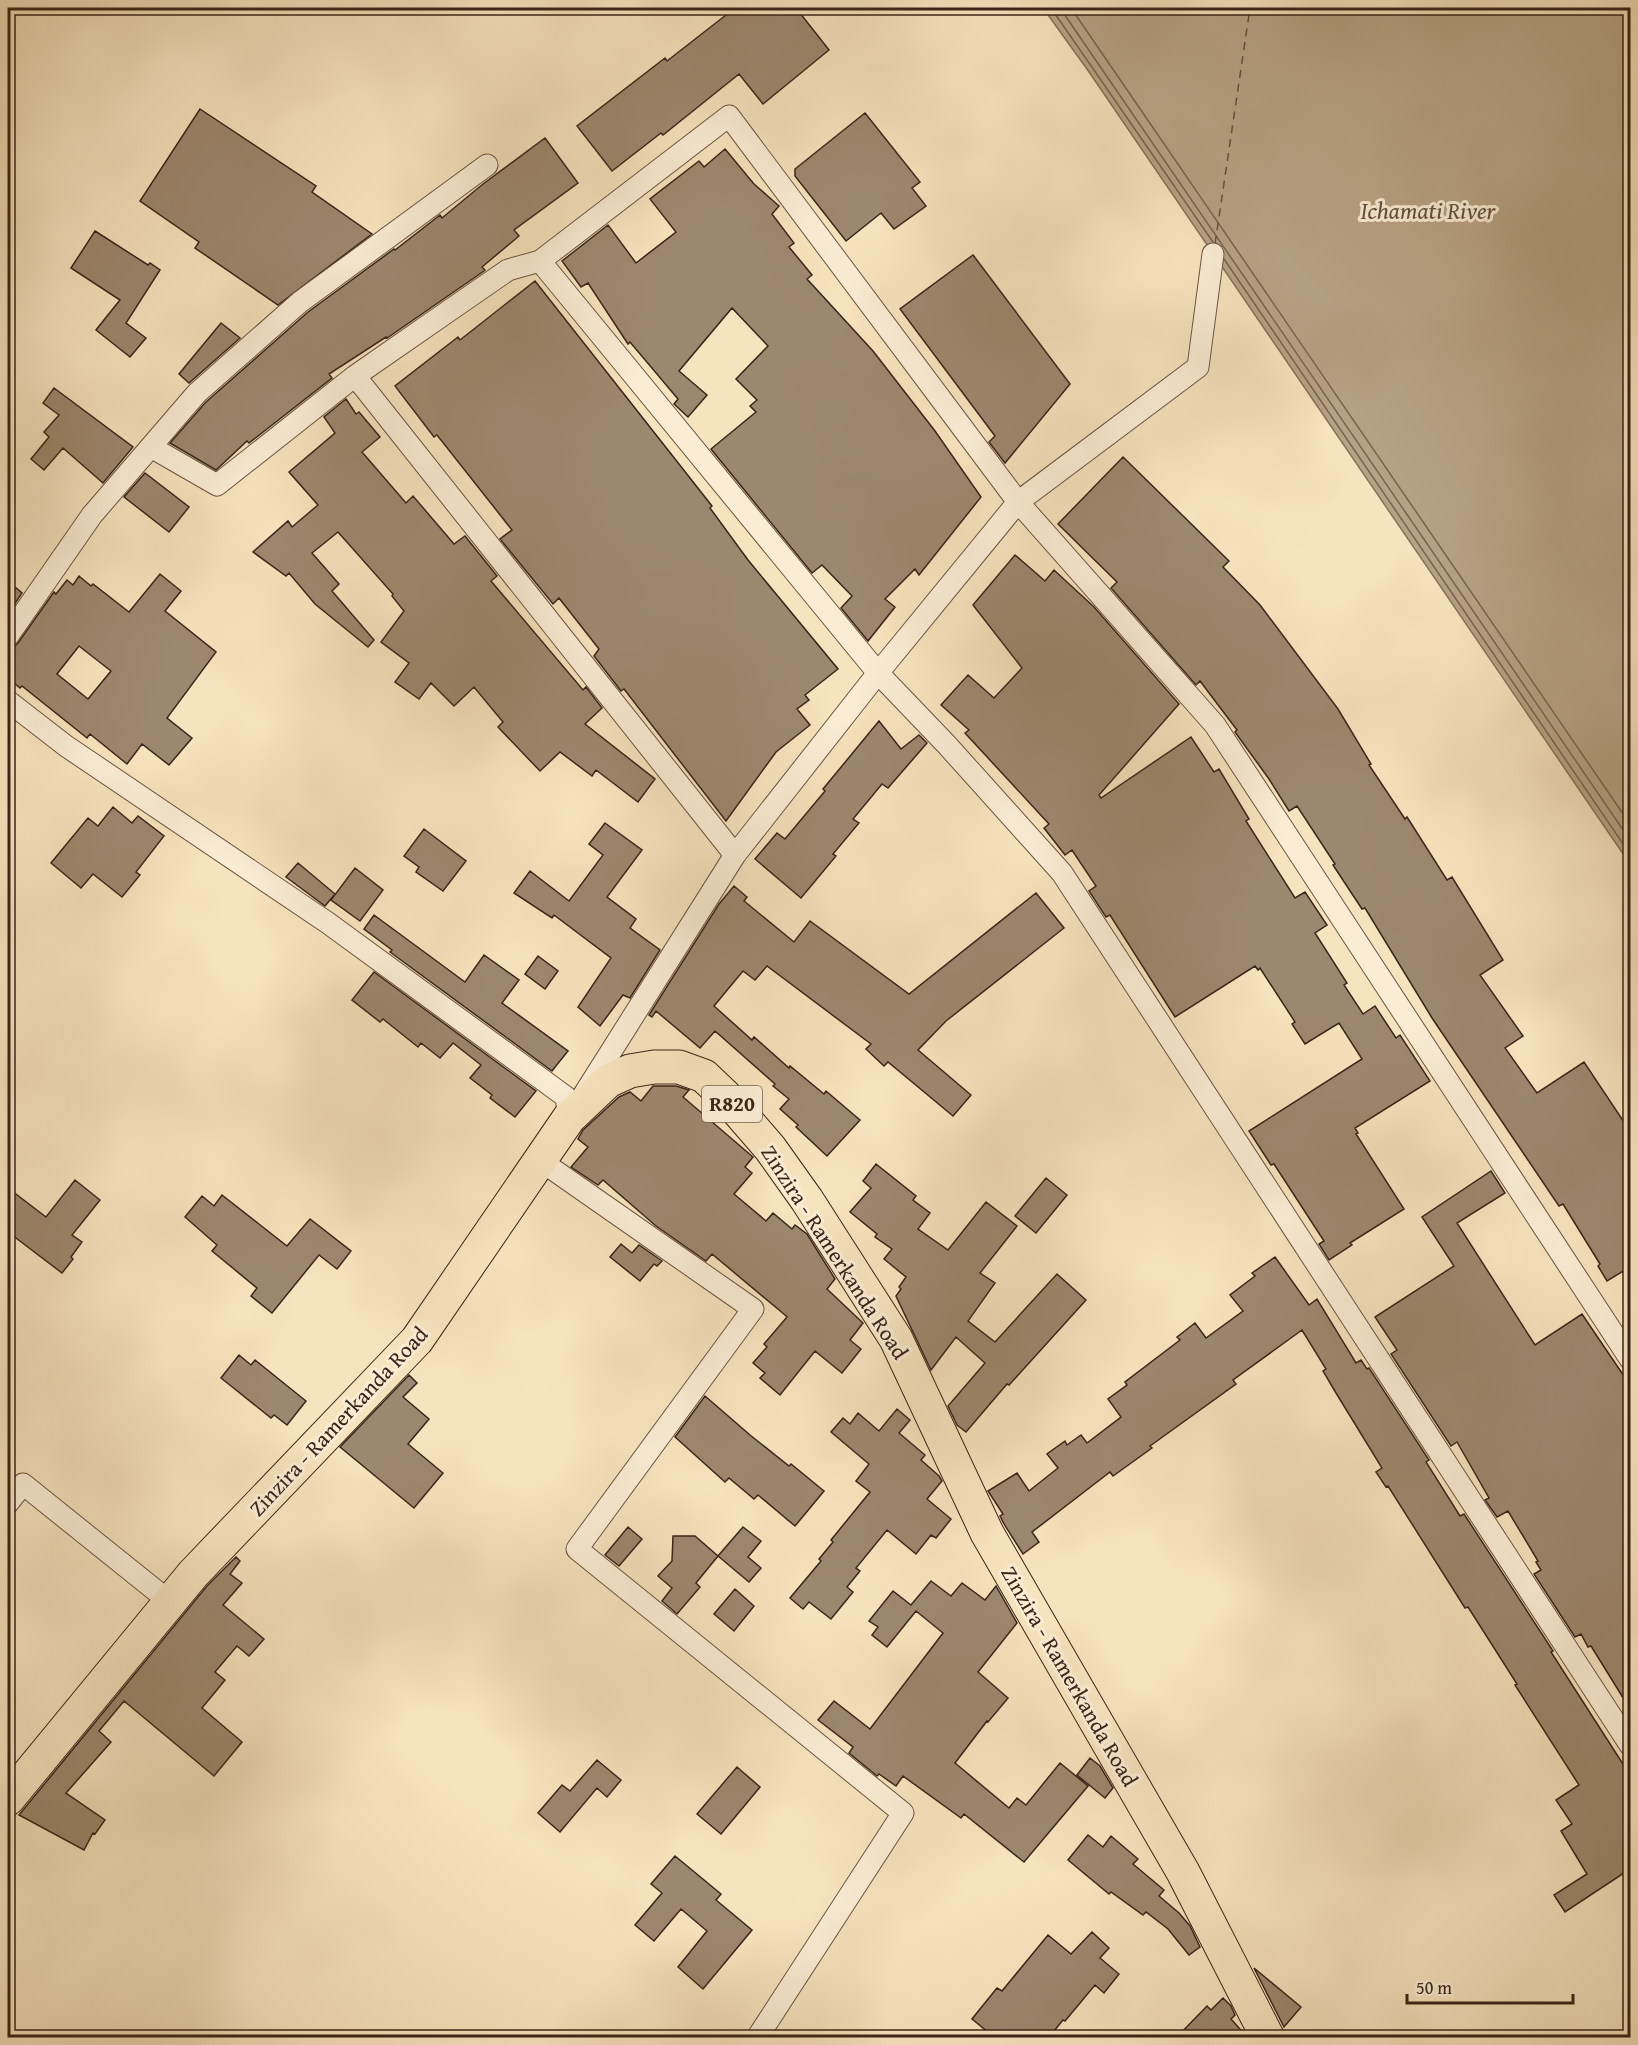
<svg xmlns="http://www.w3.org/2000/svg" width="1638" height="2045" font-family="'Gentium Book Plus',serif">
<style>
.water{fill:#b7a285;stroke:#85705a;stroke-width:1.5}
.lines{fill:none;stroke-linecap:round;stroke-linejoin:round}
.shore{stroke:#79634f;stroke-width:1.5}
.ferry{stroke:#66503f;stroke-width:1.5;stroke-dasharray:8 6;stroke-linecap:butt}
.building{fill:#9d876e;stroke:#3b2419;stroke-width:1.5;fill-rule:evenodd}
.street-casing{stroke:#6a5442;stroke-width:23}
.primary-casing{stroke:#3b2419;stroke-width:35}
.street{stroke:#faedd4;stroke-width:21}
.primary{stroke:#f7e3bd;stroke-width:33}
.labels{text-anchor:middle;stroke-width:6;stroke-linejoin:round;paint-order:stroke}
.shield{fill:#faedd4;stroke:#746051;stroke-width:1.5}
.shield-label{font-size:21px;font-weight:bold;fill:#3b2419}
.street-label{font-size:22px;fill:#3b2419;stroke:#faedd4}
.water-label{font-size:24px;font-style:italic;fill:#66503f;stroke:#faedd4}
</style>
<rect width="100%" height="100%" fill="#f7e3bd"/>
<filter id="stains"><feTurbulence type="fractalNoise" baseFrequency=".00333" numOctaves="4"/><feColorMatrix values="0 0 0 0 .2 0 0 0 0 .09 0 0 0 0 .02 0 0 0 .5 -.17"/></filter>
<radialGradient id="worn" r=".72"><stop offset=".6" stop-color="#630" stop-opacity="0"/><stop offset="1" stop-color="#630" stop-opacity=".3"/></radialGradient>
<path class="water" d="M 1043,8 L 1630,8 L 1630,864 L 1087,69 Z"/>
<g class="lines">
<path class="shore" d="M 1051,8 L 1213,242
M 1060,8 L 1630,840
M 1071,8 L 1630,824
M 1224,259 L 1630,854"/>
<path class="ferry" d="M 1215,244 L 1250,8"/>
</g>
<path class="building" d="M 720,8 L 796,8 L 829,50 L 763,104 L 739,74 L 663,135 L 661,133 L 612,171 L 577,126 L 665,58 L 667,61 L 726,15 Z
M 200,109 L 316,186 L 312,192 L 372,234 L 278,305 L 195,248 L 199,242 L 140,201 Z
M 865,113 L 920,182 L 912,188 L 926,206 L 894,229 L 881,213 L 846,241 L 795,176 L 795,169 Z
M 545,138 L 578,183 L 514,230 L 519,236 L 482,267 L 485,270 L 484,271 L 387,338 L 386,337 L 329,374 L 332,378 L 249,443 L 247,441 L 216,470 L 170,443 L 206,402 L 308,312 L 394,249 L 395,250 L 440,215 L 442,218 L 483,184 Z
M 725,149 L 754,184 L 779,206 L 772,214 L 794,243 L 789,247 L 812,275 L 807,279 L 873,351 L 935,431 L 981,497 L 919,575 L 915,569 L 885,599 L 895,607 L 868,641 L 841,608 L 852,596 L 822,565 L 812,573 L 711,449 L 756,412 L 750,406 L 757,400 L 736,379 L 768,346 L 732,308 L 679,371 L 707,395 L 688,417 L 674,404 L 678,399 L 630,342 L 628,344 L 588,283 L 581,287 L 562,261 L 608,225 L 636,263 L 676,232 L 650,199 L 699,161 L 704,167 Z
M 95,231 L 148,265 L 150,263 L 160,270 L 126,323 L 146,338 L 130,357 L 96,330 L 120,300 L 71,268 Z
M 973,255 L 1070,384 L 1005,463 L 989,442 L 995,436 L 900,309 Z
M 535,281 L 712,506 L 710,508 L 748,560 L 838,669 L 805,695 L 809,700 L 797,709 L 810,725 L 776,752 L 726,821 L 624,689 L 621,691 L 594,656 L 599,649 L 559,598 L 553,604 L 500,539 L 512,530 L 437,435 L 434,437 L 395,386 L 458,337 L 460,340 Z
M 221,323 L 240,338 L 189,383 L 179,374 Z
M 54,388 L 133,447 L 103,483 L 63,448 L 44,470 L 31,459 L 49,437 L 44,432 L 59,415 L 43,403 Z
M 346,399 L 356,414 L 359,412 L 380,437 L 362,452 L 406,503 L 413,496 L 454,544 L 465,536 L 497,576 L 491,581 L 583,690 L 586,687 L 602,708 L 585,724 L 655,779 L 638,802 L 596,770 L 592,776 L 560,752 L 540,771 L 498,727 L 503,722 L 474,687 L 454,706 L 431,683 L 419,699 L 395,682 L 409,663 L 381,642 L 404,611 L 392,596 L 393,594 L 338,532 L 312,553 L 339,584 L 332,591 L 374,640 L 368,647 L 315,604 L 289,573 L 286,576 L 253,552 L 288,521 L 292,527 L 318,505 L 289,472 L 335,433 L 324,417 Z
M 1123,457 L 1229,561 L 1223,567 L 1260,605 L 1338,709 L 1371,764 L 1369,765 L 1405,819 L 1407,817 L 1447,880 L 1452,877 L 1503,960 L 1480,975 L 1523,1036 L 1505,1048 L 1537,1093 L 1584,1062 L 1630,1131 L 1630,1267 L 1607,1281 L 1598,1266 L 1600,1264 L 1563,1204 L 1559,1206 L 1432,1018 L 1365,908 L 1362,909 L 1333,865 L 1335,864 L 1297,806 L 1289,811 L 1269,779 L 1235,732 L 1237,730 L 1200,681 L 1196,685 L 1111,588 L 1117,582 L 1058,524 Z
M 145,473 L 189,507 L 169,532 L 124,497 Z
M 1015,555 L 1045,581 L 1054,570 L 1094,607 L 1179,704 L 1099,795 L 1101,798 L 1191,737 L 1214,772 L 1219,769 L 1249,819 L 1246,821 L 1295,898 L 1305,892 L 1327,925 L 1315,933 L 1347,983 L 1344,985 L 1363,1014 L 1375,1006 L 1396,1038 L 1400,1035 L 1430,1081 L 1355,1128 L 1358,1133 L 1356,1134 L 1404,1209 L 1350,1243 L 1352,1245 L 1329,1260 L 1319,1244 L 1324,1241 L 1274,1164 L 1271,1165 L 1249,1131 L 1362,1059 L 1339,1023 L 1305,1044 L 1292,1024 L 1295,1022 L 1260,968 L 1258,970 L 1255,966 L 1175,1017 L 1110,915 L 1106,917 L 1089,891 L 1096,886 L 1072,850 L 1065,855 L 1044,828 L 1049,824 L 965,733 L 969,730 L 941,705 L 968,675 L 994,698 L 1022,668 L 973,605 Z
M 160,574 L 181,591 L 165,611 L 216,652 L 167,718 L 192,738 L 169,765 L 142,744 L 127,764 L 90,734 L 87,738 L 22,686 L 20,688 L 8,678 L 8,649 L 14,647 L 18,643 L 54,592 L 56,594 L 67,580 L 73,585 L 79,576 L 91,586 L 93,584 L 129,612 ZM 79,646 L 111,671 L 88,699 L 57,674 Z
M 8,581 L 22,593 L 8,614 Z
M 879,721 L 901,749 L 919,735 L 927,743 L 888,788 L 882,784 L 853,819 L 859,823 L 833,854 L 836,856 L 801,898 L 755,859 L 777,833 L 785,839 L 825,791 L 823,789 Z
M 113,807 L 132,823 L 138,816 L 164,836 L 136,872 L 140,875 L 122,897 L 93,874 L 81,888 L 51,863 L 88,818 L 98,826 Z
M 605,823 L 642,850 L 607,897 L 636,919 L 630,928 L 660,950 L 630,998 L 623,995 L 600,1026 L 578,1007 L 611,958 L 554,915 L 552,918 L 514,893 L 530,871 L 569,901 L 603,855 L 589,844 Z
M 424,829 L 466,861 L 443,891 L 416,872 L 419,867 L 404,856 Z
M 298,863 L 335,894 L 325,906 L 286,877 Z
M 355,868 L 383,890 L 360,921 L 331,900 Z
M 734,886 L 747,897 L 744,901 L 794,942 L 810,921 L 909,994 L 1036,893 L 1064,928 L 946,1021 L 918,1050 L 971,1095 L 953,1116 L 888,1062 L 884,1066 L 866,1049 L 871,1044 L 767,966 L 755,980 L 743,971 L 714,1006 L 752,1040 L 754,1037 L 789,1068 L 790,1066 L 824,1094 L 826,1091 L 860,1120 L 827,1156 L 796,1127 L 798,1125 L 780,1109 L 789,1099 L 773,1086 L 775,1084 L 715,1031 L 700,1048 L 656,1011 L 652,1017 L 649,1015 L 719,904 Z
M 374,915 L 465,982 L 484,955 L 519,980 L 502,1003 L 568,1051 L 552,1071 L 390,952 L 392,950 L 364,929 Z
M 538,956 L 558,971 L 545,989 L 525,974 Z
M 374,972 L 536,1091 L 515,1117 L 490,1098 L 492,1095 L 470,1078 L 481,1065 L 453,1043 L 440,1058 L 421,1043 L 418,1047 L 383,1019 L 380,1022 L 352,1000 Z
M 653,1086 L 676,1086 L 689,1090 L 683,1097 L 753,1157 L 745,1167 L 752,1173 L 734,1194 L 766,1221 L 773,1213 L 792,1229 L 795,1225 L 807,1234 L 835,1279 L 827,1289 L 863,1323 L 850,1340 L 861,1349 L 842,1373 L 815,1351 L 780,1395 L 760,1378 L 765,1373 L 753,1363 L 767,1347 L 764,1344 L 787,1317 L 785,1315 L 712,1254 L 706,1261 L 656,1226 L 603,1180 L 598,1185 L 571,1167 L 588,1147 L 578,1139 L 583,1130 L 619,1097 L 630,1092 L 641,1101 Z
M 876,1164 L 916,1196 L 913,1200 L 930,1213 L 918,1229 L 948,1250 L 986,1202 L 1017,1226 L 980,1273 L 995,1283 L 968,1321 L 995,1342 L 1057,1274 L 1086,1300 L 1009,1385 L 1007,1384 L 966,1432 L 957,1425 L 948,1406 L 985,1363 L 956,1337 L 931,1370 L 896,1296 L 901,1289 L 899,1287 L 906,1277 L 884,1259 L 892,1249 L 875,1237 L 877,1234 L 850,1212 L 871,1188 L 863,1181 Z
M 1491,1171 L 1505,1193 L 1457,1223 L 1535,1345 L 1582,1314 L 1630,1385 L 1630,1709 L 1591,1646 L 1588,1647 L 1581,1634 L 1575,1637 L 1534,1574 L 1541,1570 L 1536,1562 L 1538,1561 L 1508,1511 L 1497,1517 L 1485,1500 L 1489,1498 L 1457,1442 L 1451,1446 L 1391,1354 L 1397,1350 L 1375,1317 L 1454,1266 L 1422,1217 Z
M 1046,1178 L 1067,1195 L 1036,1233 L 1015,1216 Z
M 75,1180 L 100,1200 L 72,1235 L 82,1242 L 71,1257 L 73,1259 L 62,1273 L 8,1232 L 8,1188 L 46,1217 Z
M 222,1195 L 287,1246 L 310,1219 L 351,1251 L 337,1269 L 319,1255 L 272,1313 L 251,1296 L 257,1288 L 212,1251 L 217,1245 L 185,1217 L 202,1196 L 214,1206 Z
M 621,1244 L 632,1253 L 639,1245 L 662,1261 L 657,1266 L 654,1264 L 640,1281 L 610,1257 Z
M 1275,1257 L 1309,1305 L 1317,1299 L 1356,1363 L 1361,1360 L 1367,1369 L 1369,1368 L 1429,1460 L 1426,1462 L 1460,1516 L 1464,1514 L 1553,1651 L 1551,1652 L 1630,1775 L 1630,1869 L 1565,1912 L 1554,1895 L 1587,1874 L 1561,1831 L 1572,1824 L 1556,1800 L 1579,1785 L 1515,1685 L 1517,1684 L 1468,1607 L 1465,1608 L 1388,1486 L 1386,1487 L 1376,1472 L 1382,1468 L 1336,1393 L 1323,1371 L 1326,1369 L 1302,1330 L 1233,1380 L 1236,1384 L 1150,1446 L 1152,1448 L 1113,1476 L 1110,1472 L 1032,1532 L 1039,1542 L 1023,1554 L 1004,1524 L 1000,1516 L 1003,1514 L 988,1491 L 1017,1473 L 1029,1491 L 1058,1468 L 1047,1454 L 1065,1441 L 1067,1445 L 1081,1435 L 1087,1443 L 1121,1417 L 1108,1399 L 1127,1385 L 1125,1382 L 1180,1340 L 1177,1337 L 1195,1323 L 1206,1338 L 1243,1311 L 1230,1295 L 1255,1276 L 1252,1273 Z
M 239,1355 L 251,1365 L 255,1360 L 306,1401 L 287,1425 L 274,1415 L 271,1418 L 221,1378 Z
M 409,1375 L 417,1383 L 403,1397 L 429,1419 L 408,1444 L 443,1473 L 414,1508 L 340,1447 Z
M 705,1396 L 750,1435 L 789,1466 L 791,1464 L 824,1491 L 795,1526 L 758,1495 L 754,1499 L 729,1478 L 725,1482 L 675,1437 Z
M 897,1409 L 910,1420 L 899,1433 L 925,1455 L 921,1460 L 939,1476 L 942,1481 L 927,1499 L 951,1519 L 936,1538 L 931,1535 L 916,1554 L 887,1530 L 856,1568 L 860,1571 L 847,1587 L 853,1592 L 831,1619 L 809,1602 L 803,1609 L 790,1598 L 821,1561 L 819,1559 L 833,1542 L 831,1540 L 870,1492 L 856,1481 L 869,1464 L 831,1432 L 843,1418 L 850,1424 L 858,1413 L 879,1431 Z
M 628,1527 L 642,1539 L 619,1566 L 605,1555 Z
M 743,1527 L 761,1541 L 748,1557 L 761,1568 L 749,1582 L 718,1556 Z
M 673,1536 L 695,1536 L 718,1556 L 696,1583 L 700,1587 L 677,1614 L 662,1601 L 672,1588 L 658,1576 L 672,1561 Z
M 236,1557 L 240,1561 L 230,1574 L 242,1583 L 223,1605 L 264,1639 L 249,1656 L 237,1646 L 215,1672 L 225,1680 L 202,1708 L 242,1742 L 214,1776 L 124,1701 L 99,1731 L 111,1742 L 66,1793 L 105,1820 L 95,1834 L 93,1833 L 84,1850 L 19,1815 L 207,1586 Z
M 931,1581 L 951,1596 L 962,1583 L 985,1600 L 996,1586 L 1017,1623 L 978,1672 L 1008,1698 L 988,1722 L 987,1721 L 955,1763 L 1009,1808 L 1017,1798 L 1026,1805 L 1060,1763 L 1088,1786 L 1024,1862 L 964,1814 L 961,1818 L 903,1776 L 896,1786 L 879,1774 L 877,1776 L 849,1753 L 853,1747 L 818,1720 L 834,1701 L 870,1729 L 943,1633 L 916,1611 L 887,1647 L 872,1635 L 878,1627 L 869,1621 L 893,1591 L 911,1605 Z
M 735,1589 L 754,1606 L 734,1631 L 714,1614 Z
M 1090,1758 L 1100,1766 L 1113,1788 L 1105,1798 L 1077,1775 Z
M 597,1760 L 621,1780 L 607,1797 L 597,1788 L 560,1832 L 538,1813 L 562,1785 L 570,1791 Z
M 737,1767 L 760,1787 L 721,1834 L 697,1814 Z
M 1088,1835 L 1103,1847 L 1111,1836 L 1138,1859 L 1133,1864 L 1164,1890 L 1159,1896 L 1179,1913 L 1190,1926 L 1200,1947 L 1189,1955 L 1168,1929 L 1146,1912 L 1143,1915 L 1111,1892 L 1109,1894 L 1068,1860 Z
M 675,1856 L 721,1894 L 716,1900 L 752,1930 L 703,1989 L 678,1967 L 707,1931 L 681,1909 L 654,1941 L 635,1925 L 662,1893 L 651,1884 Z
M 1092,1932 L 1109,1948 L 1100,1958 L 1119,1974 L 1104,1993 L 1095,1985 L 1065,2021 L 1063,2020 L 1049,2037 L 994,2037 L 972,2019 L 997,1988 L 1002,1991 L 1048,1935 L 1071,1954 Z
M 1254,1968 L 1301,2007 L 1284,2027 Z
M 1223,1998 L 1231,2006 L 1235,2015 L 1231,2019 L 1247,2037 L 1177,2037 L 1207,2006 L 1211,2010 Z"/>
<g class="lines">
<defs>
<path id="street" d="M 1213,254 L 1198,367 L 1018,502 L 1215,725 L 1630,1359
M 540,261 L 878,673 L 947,745 L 1062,873 L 1630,1745
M 355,376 L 735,855
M 8,636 L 92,515 L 197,393 L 300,302 L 487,165
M 8,701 L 66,746 L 328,923 L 566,1097 L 569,1118 L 735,855 L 878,673 L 1018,502 L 729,116 L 540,261 L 508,270 L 427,326 L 355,376 L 217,485 L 151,447
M 541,1161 L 753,1309 L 577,1549 L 903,1813 L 757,2038
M 8,1503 L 23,1484 L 170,1602"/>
<path id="primary" d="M 8,1799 L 193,1574 L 417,1340 L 569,1118 L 608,1081 L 630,1071 L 654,1067 L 679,1067 L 704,1076 L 725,1096 L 770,1148 L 807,1200 L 896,1339 L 987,1533 L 1183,1872 L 1268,2038"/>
</defs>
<use href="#street" class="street-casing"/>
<use href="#primary" class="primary-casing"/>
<use href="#street" class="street"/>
<use href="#primary" class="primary"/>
</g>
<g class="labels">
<rect class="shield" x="702" y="1086" width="60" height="36" rx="4.5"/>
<g class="shield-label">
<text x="732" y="1111">R820</text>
</g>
<g class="street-label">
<text transform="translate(835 1252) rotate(57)" y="8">Zinzira - Ramerkanda Road</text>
<text transform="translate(338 1421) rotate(-47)" y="8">Zinzira - Ramerkanda Road</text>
<text transform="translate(1070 1676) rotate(60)" y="8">Zinzira - Ramerkanda Road</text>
</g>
<g class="water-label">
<text x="1428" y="219">Ichamati River</text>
</g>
</g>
<rect width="1638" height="2045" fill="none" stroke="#f7e3bd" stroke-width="30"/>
<rect x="9" y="9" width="1620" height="2027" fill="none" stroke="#3b2419" stroke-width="3"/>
<rect x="15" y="15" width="1608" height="2015" fill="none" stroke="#3b2419" stroke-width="1.5"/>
<path d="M1407 1994v9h166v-9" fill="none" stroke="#3b2419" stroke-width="3"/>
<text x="1416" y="1994" font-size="18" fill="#3b2419" stroke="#faedd4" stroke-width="4.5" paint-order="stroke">50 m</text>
<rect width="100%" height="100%" filter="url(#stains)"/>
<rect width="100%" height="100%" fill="url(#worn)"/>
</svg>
